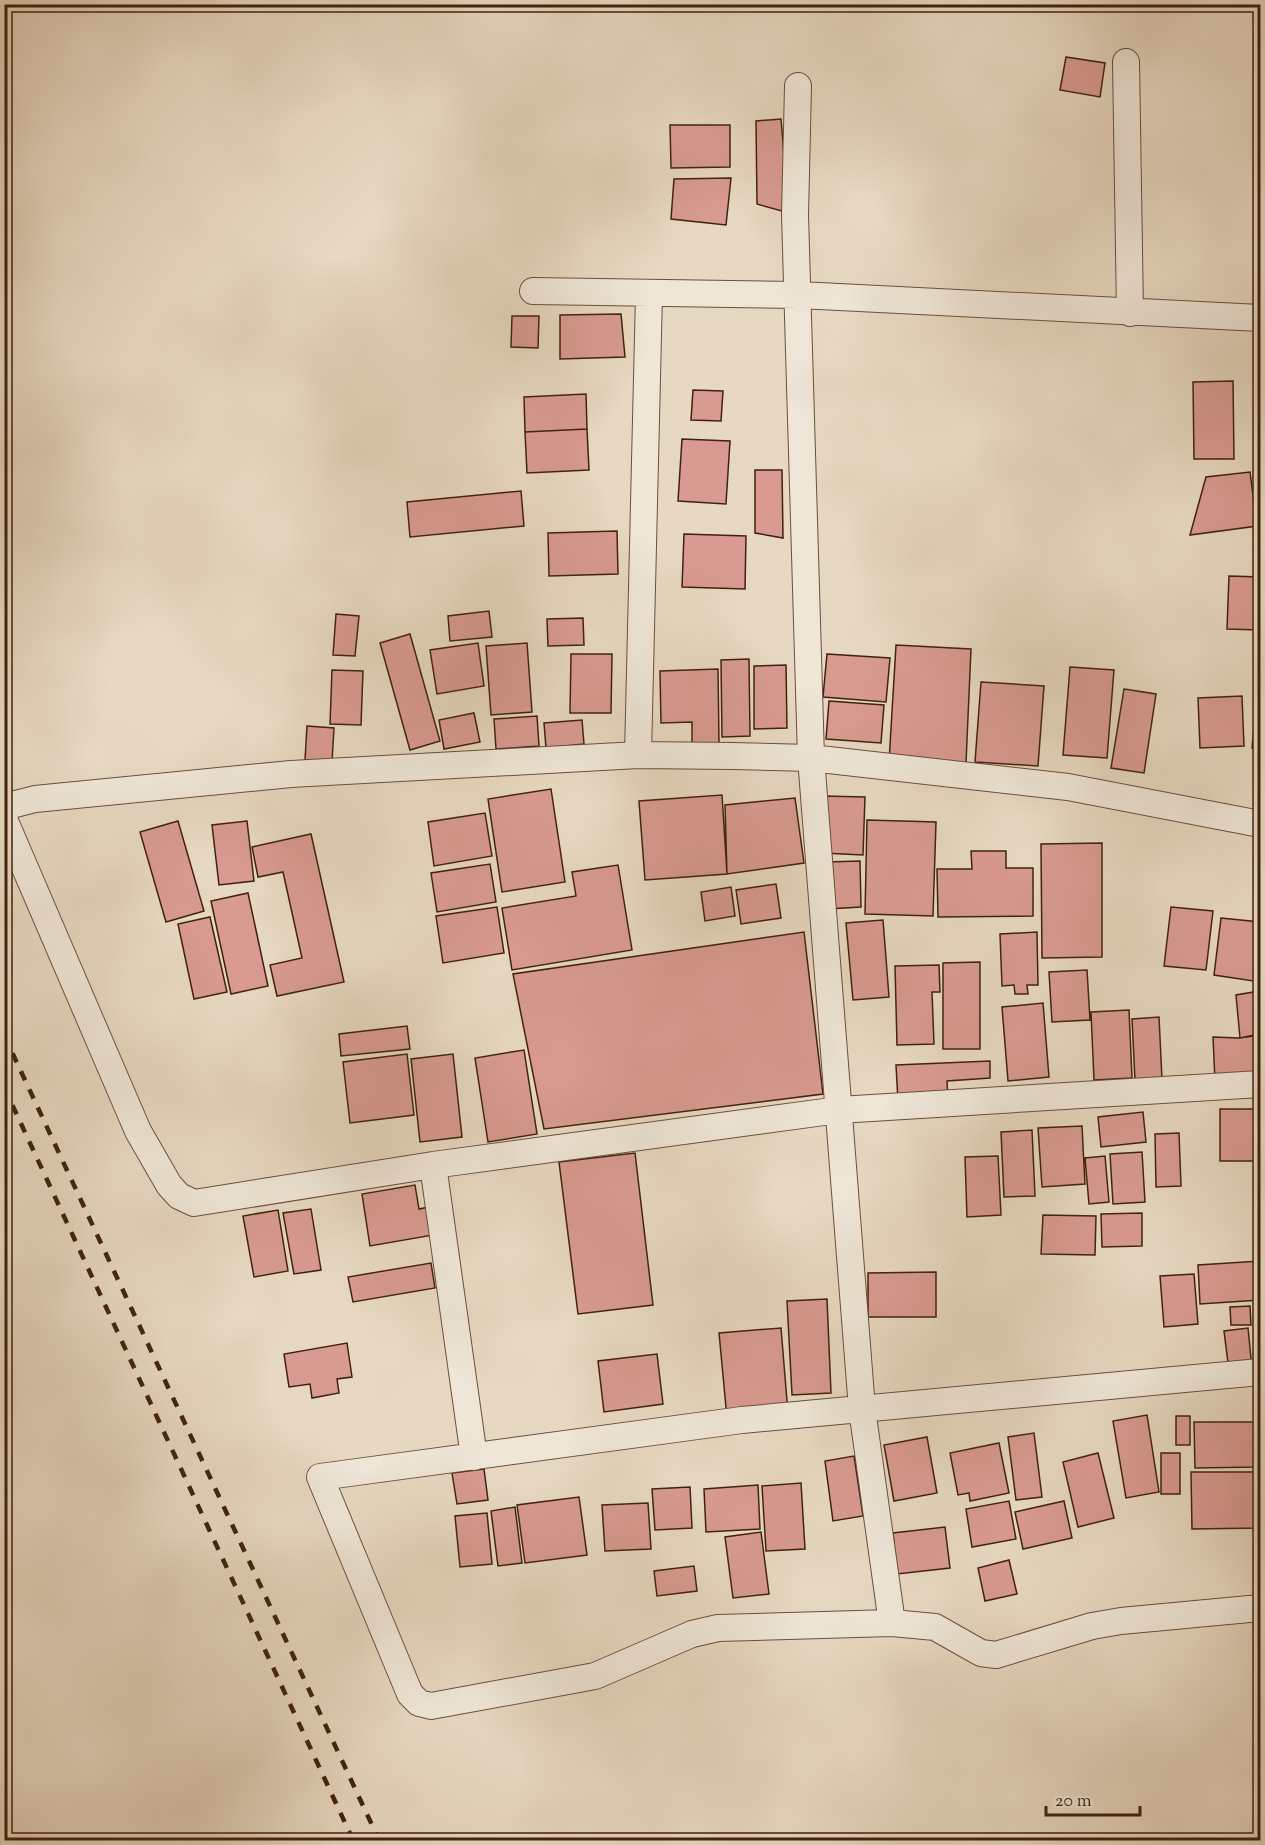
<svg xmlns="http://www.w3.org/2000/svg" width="1265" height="1845" font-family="'Sorts Mill Goudy',serif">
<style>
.building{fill:#d99a91;stroke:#40220b;stroke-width:1.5}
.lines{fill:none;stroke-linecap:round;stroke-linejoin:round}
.minor-casing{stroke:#6a5038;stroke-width:28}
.minor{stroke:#efe6d7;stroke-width:26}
.rail{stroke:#40220b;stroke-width:4.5;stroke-dasharray:10 10;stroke-linecap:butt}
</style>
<rect width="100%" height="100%" fill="#e7d8c1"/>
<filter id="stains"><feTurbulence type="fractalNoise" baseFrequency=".00333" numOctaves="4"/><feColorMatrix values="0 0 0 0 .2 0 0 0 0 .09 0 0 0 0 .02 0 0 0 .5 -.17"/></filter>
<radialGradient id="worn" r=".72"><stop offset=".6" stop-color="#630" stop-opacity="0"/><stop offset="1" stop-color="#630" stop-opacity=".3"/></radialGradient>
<path class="building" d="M 1066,57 L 1105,63 L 1100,97 L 1060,90 Z
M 781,119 L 789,213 L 757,204 L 756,121 Z
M 670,125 L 730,125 L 730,167 L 671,168 Z
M 731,178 L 726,225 L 671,219 L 674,179 Z
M 621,314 L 625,357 L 560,359 L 560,315 Z
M 512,316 L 539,316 L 538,348 L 511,347 Z
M 1233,381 L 1234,459 L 1194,459 L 1193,382 Z
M 693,390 L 723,391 L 721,421 L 691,420 Z
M 586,394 L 587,429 L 525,432 L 524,397 Z
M 587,429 L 589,470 L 527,473 L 525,432 Z
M 682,439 L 730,441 L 726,504 L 678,501 Z
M 755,470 L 782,470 L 783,538 L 755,533 Z
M 1250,472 L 1257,526 L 1190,535 L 1206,477 Z
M 521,491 L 524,526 L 410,537 L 407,502 Z
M 617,531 L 618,574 L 549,576 L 548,533 Z
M 684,534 L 746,536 L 745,589 L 682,587 Z
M 1229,576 L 1260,577 L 1260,630 L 1227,629 Z
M 489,611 L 492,637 L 450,641 L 448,616 Z
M 336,614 L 359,616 L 355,656 L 333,655 Z
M 583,618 L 584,645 L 548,646 L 547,619 Z
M 410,634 L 440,741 L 410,750 L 380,643 Z
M 478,643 L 484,686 L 437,694 L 430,650 Z
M 527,643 L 532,712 L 491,715 L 486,646 Z
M 896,645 L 971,649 L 966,763 L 889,762 Z
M 571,654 L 612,654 L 611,713 L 570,713 Z
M 827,654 L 890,658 L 886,702 L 823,697 Z
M 749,659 L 750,736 L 722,737 L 721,660 Z
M 786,665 L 787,728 L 754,729 L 754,666 Z
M 1070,667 L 1114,670 L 1107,758 L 1063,755 Z
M 718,669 L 719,743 L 692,744 L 692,722 L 661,723 L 660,671 Z
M 332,670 L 363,671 L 361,725 L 330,724 Z
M 981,682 L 1044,686 L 1038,766 L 975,762 Z
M 1124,689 L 1156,694 L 1144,773 L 1111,768 Z
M 1242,696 L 1244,746 L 1200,748 L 1198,698 Z
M 829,701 L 884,705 L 881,743 L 826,739 Z
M 474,713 L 480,742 L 444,749 L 439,720 Z
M 537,716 L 539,746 L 496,749 L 494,719 Z
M 1255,717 L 1260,718 L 1260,749 L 1252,748 Z
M 582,720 L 584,744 L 546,748 L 544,723 Z
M 307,726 L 334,728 L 332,762 L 305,760 Z
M 551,789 L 565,882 L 502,892 L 488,799 Z
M 722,795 L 727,874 L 645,880 L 639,801 Z
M 824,796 L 865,797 L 863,855 L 822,853 Z
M 795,798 L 804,863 L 727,874 L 725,805 Z
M 485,813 L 492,856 L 434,866 L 428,822 Z
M 867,820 L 936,822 L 933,916 L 865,914 Z
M 178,821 L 204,911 L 166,922 L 140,832 Z
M 247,821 L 254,881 L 219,885 L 212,825 Z
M 311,834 L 344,982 L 277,996 L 270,965 L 302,958 L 283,872 L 258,877 L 252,847 Z
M 1102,843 L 1102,957 L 1042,958 L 1041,844 Z
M 971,851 L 1006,851 L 1006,868 L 1033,868 L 1033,916 L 938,917 L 937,869 L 972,869 Z
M 860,861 L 861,907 L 828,909 L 826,862 Z
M 490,864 L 496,902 L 437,912 L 431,873 Z
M 618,865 L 632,950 L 512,970 L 502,908 L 576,896 L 572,872 Z
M 776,884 L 781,918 L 741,924 L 736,890 Z
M 731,887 L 735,916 L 705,921 L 701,892 Z
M 248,893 L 268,986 L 231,994 L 211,901 Z
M 497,907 L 504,953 L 443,963 L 436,916 Z
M 1171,907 L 1213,911 L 1206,970 L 1164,966 Z
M 210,917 L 227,992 L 194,999 L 178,924 Z
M 1221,918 L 1260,922 L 1260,982 L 1214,975 Z
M 883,920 L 889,997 L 853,1000 L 846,923 Z
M 804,932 L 823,1094 L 544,1129 L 513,974 Z
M 1037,932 L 1038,985 L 1027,985 L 1028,994 L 1015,994 L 1014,985 L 1002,986 L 1000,934 Z
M 980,962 L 980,1049 L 943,1049 L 943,963 Z
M 939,965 L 940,992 L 932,992 L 934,1044 L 897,1045 L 895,966 Z
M 1087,970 L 1090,1020 L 1052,1022 L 1049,972 Z
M 1260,991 L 1260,1035 L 1240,1038 L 1236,995 Z
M 1043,1003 L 1049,1077 L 1008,1081 L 1002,1007 Z
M 1129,1010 L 1132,1078 L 1094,1080 L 1091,1012 Z
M 1159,1017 L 1162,1079 L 1135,1080 L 1132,1019 Z
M 407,1026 L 410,1049 L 341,1056 L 339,1034 Z
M 1259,1034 L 1260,1078 L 1215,1081 L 1213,1037 L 1240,1038 Z
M 524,1050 L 537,1134 L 488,1142 L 475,1058 Z
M 407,1054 L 414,1115 L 350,1123 L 343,1062 Z
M 453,1054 L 462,1137 L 420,1142 L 411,1059 Z
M 990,1061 L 990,1078 L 947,1081 L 948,1099 L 898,1101 L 896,1065 Z
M 1220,1109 L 1260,1109 L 1260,1161 L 1220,1161 Z
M 1143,1112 L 1146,1142 L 1101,1147 L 1098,1117 Z
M 1082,1126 L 1085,1184 L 1042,1187 L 1038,1128 Z
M 1032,1130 L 1035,1196 L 1004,1197 L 1001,1132 Z
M 1179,1133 L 1181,1186 L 1156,1187 L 1155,1134 Z
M 1142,1152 L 1145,1202 L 1113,1204 L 1110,1154 Z
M 635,1153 L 653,1305 L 578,1314 L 559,1162 Z
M 998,1156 L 1001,1215 L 967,1217 L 965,1157 Z
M 1105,1156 L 1109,1202 L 1089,1204 L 1085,1158 Z
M 415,1185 L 419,1209 L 434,1206 L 439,1234 L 370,1246 L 362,1194 Z
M 311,1209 L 321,1270 L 294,1274 L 283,1213 Z
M 278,1210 L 288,1271 L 254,1277 L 243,1216 Z
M 1142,1213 L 1142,1246 L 1102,1247 L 1101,1214 Z
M 1043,1215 L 1096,1216 L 1095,1255 L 1041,1254 Z
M 1260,1261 L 1260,1300 L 1200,1304 L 1198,1265 Z
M 431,1263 L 435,1288 L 353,1302 L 348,1277 Z
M 936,1272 L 936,1317 L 868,1317 L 868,1273 Z
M 1194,1274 L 1198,1324 L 1164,1327 L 1160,1276 Z
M 827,1299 L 831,1393 L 792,1395 L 787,1301 Z
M 1250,1306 L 1251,1325 L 1231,1325 L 1230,1307 Z
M 1260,1322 L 1260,1369 L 1258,1369 L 1254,1323 Z
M 781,1328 L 788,1413 L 727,1418 L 719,1333 Z
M 1248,1328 L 1252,1369 L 1229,1371 L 1224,1331 Z
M 347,1343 L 352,1377 L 337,1379 L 339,1393 L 312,1398 L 310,1384 L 289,1387 L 284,1354 Z
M 657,1354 L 663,1404 L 604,1412 L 598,1361 Z
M 1147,1415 L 1159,1492 L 1126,1498 L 1113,1421 Z
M 1176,1416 L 1190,1416 L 1190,1445 L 1176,1445 Z
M 1194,1422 L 1257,1422 L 1258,1467 L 1195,1468 Z
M 1034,1433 L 1042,1497 L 1016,1500 L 1008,1437 Z
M 927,1437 L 937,1493 L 894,1501 L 884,1445 Z
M 999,1443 L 1009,1493 L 970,1501 L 969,1493 L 958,1495 L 950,1453 Z
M 1098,1453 L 1114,1518 L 1078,1527 L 1063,1462 Z
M 1161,1453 L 1180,1453 L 1180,1494 L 1161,1494 Z
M 854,1456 L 863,1516 L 833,1521 L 825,1461 Z
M 484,1469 L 488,1500 L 457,1504 L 452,1473 Z
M 1191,1472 L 1260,1472 L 1260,1528 L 1192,1529 Z
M 801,1483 L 805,1549 L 766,1551 L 762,1486 Z
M 758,1485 L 760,1529 L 706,1532 L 704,1489 Z
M 690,1487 L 692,1528 L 655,1530 L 652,1489 Z
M 579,1497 L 587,1555 L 525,1563 L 517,1505 Z
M 1009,1501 L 1016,1539 L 972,1547 L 966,1509 Z
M 1064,1501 L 1072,1538 L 1023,1549 L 1015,1512 Z
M 648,1503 L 651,1549 L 605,1551 L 602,1505 Z
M 515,1507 L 522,1563 L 498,1566 L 491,1511 Z
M 487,1513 L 492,1564 L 460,1567 L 455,1516 Z
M 945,1527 L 950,1568 L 897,1574 L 893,1533 Z
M 761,1532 L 769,1594 L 733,1598 L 725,1537 Z
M 1009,1560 L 1017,1594 L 985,1601 L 978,1568 Z
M 694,1566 L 697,1591 L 657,1596 L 654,1571 Z"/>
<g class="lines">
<defs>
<path id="minor" d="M 1126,62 L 1130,313
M 798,86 L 795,215 L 811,758 L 862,1409 L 892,1623
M 533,291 L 799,295 L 1260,318
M 638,755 L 649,294
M 4,807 L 35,799 L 291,774 L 638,755 L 733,756 L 811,758 L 1068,787 L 1260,824
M 4,819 L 138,1131 L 169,1185 L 179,1196 L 194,1203 L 433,1165 L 839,1110 L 1260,1084
M 433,1165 L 474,1457
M 1260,1372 L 742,1420 L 320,1477 L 410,1694 L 419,1703 L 431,1706 L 595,1676 L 692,1634 L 718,1628 L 892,1623 L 935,1627 L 981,1653 L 996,1655 L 1092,1626 L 1121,1621 L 1260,1608"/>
</defs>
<use href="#minor" class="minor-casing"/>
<use href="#minor" class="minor"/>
<path class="rail" d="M 4,1035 L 379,1840
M 4,1087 L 353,1840"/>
</g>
<rect width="1265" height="1845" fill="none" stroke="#e7d8c1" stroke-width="24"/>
<rect x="6" y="6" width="1253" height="1833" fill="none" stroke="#40220b" stroke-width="3"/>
<rect x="12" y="12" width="1241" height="1821" fill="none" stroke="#40220b" stroke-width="1.5"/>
<path d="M1046 1806v9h94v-9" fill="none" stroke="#40220b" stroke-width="3"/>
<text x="1055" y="1806" font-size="18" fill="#40220b" stroke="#efe6d7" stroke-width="4.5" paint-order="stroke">20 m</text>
<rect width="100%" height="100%" filter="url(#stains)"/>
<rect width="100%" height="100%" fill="url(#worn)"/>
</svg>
